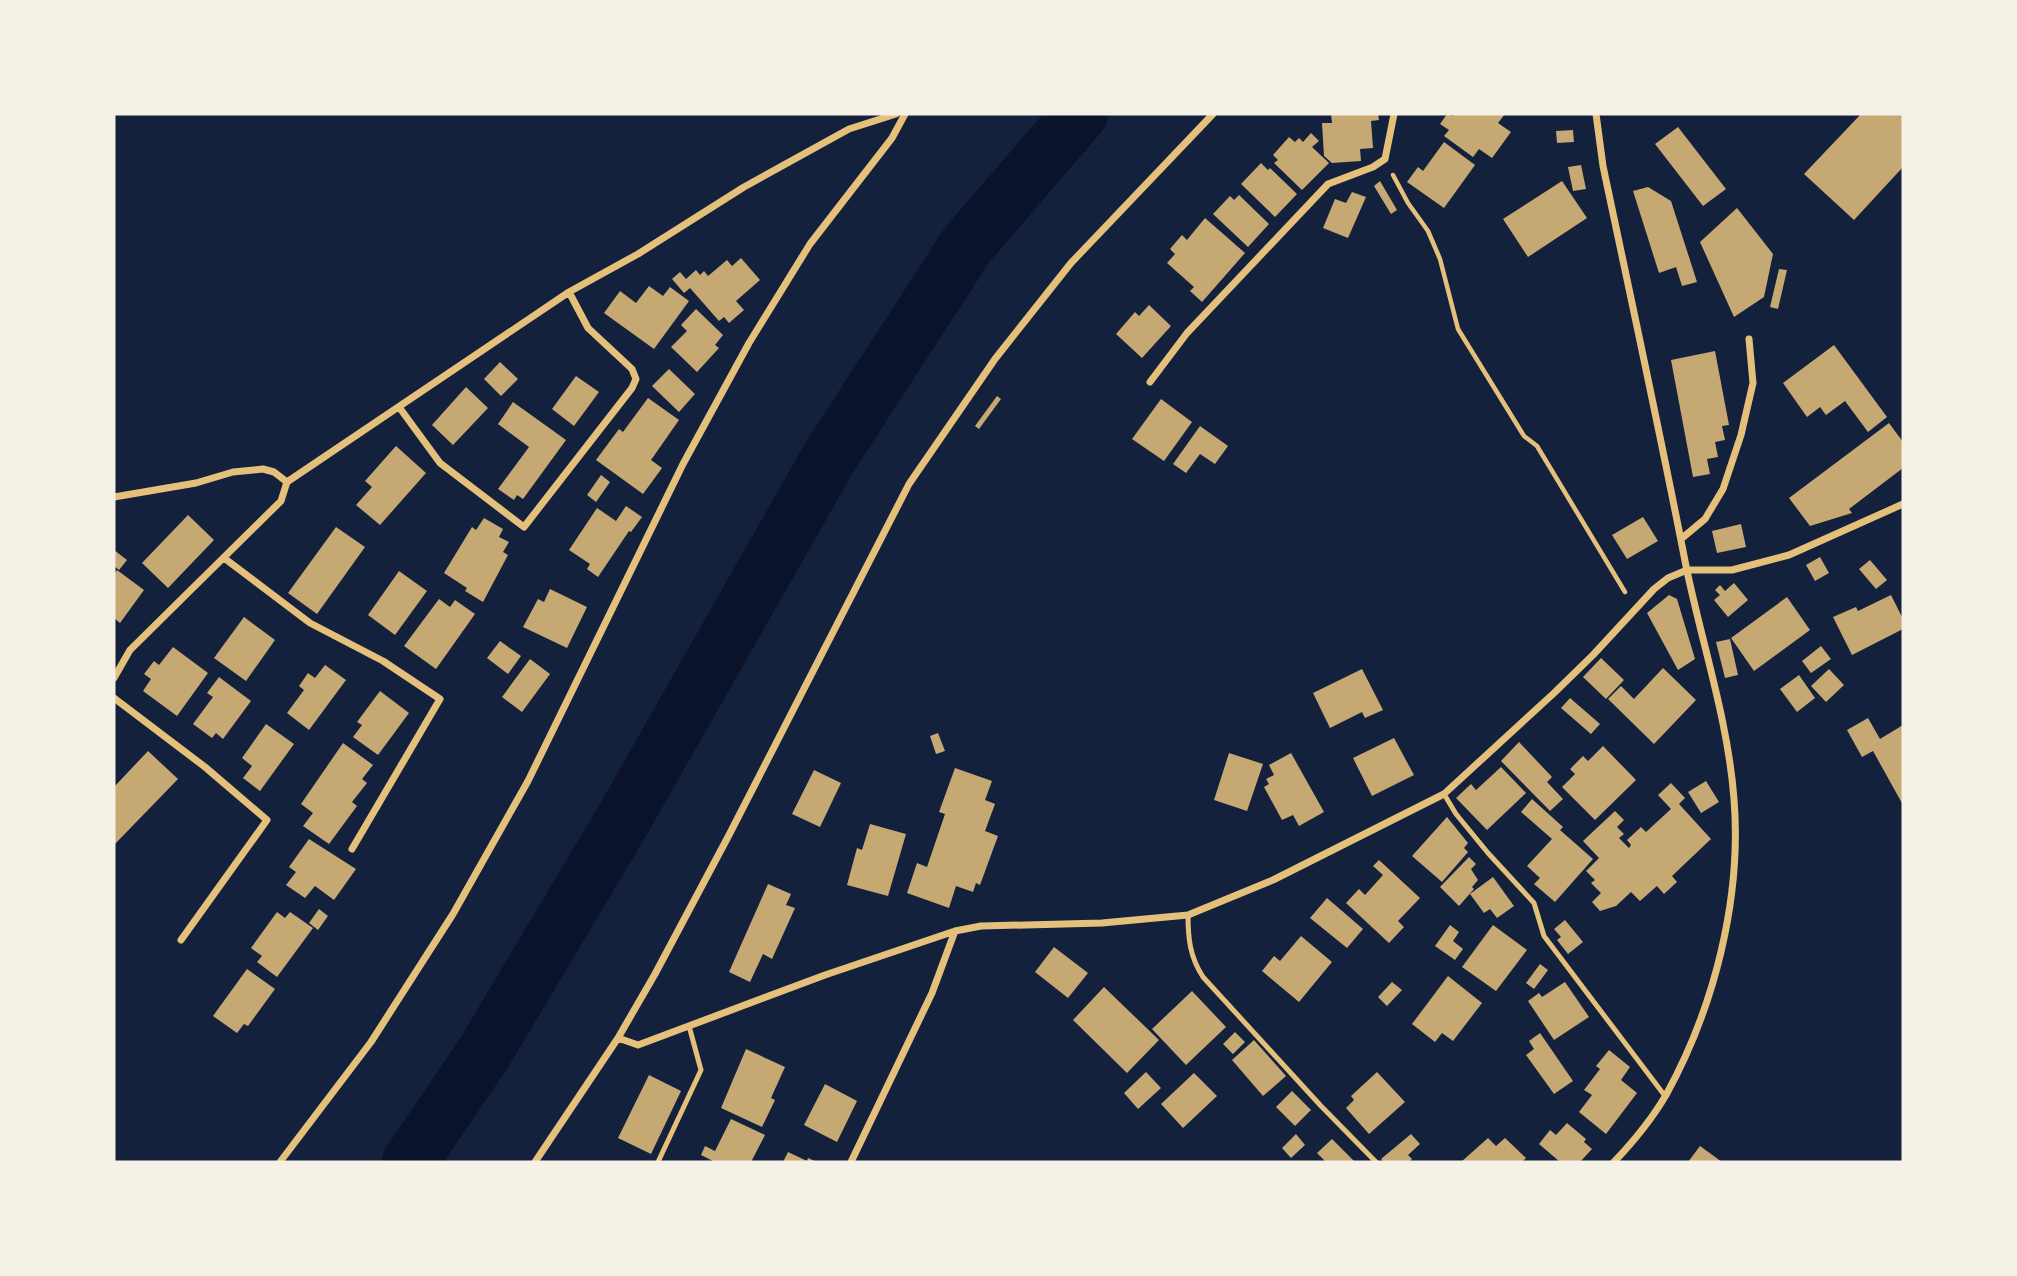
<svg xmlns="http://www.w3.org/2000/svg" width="2017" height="1276" font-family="Raleway,sans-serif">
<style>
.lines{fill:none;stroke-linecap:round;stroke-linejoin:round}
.river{stroke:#0b132b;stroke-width:56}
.building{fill:#c6a872}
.path{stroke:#e5c07b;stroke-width:4.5}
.service{stroke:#e5c07b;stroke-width:5}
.minor{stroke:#e5c07b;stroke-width:7}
</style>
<rect width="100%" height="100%" fill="#14213d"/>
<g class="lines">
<path class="river" d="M 410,1162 L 484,1053 L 623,820 L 829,458 L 967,245 L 1080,114"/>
</g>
<path class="building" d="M 1331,114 L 1378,114 L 1379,120 L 1371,121 L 1373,148 L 1360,149 L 1361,161 L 1332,163 L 1324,156 L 1322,123 L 1332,123 Z
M 1447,114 L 1452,116 L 1454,114 L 1505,114 L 1498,123 L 1511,132 L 1492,158 L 1479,149 L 1473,157 L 1444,136 L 1449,130 L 1440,124 Z
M 1861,114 L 1903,114 L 1903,167 L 1854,220 L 1804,174 Z
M 1678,127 L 1726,189 L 1703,206 L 1655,144 Z
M 1573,130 L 1574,142 L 1557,143 L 1556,131 Z
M 1311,133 L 1319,141 L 1312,147 L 1329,163 L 1302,190 L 1274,163 L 1278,160 L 1273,155 L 1289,137 L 1295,142 L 1299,138 L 1303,142 Z
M 1444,142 L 1475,165 L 1444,208 L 1407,182 L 1418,167 L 1423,171 Z
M 1261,163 L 1268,170 L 1270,168 L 1297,194 L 1275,217 L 1241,184 Z
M 1581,165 L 1586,189 L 1573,191 L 1568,167 Z
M 1380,181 L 1397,210 L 1391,214 L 1374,186 Z
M 1562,181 L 1587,218 L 1528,257 L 1503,219 Z
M 1648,187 L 1671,201 L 1697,282 L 1682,286 L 1676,267 L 1659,273 L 1633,191 Z
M 1352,192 L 1366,197 L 1348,238 L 1323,228 L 1335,199 L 1346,203 Z
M 1239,195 L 1269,224 L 1248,247 L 1213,214 L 1230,196 L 1234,200 Z
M 1737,208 L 1773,254 L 1764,297 L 1734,317 L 1700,242 Z
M 1205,218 L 1245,253 L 1202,302 L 1190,291 L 1194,287 L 1167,263 L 1175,254 L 1170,249 L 1182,235 L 1187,240 Z
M 741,258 L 760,280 L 736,301 L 744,310 L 729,323 L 724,317 L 719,321 L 690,288 L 684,293 L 672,279 L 680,272 L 686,279 L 696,270 L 700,275 L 704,271 L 708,276 L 727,260 L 732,266 Z
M 1779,269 L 1787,270 L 1778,309 L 1770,307 Z
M 649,286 L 663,296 L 670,287 L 689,301 L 654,349 L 604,313 L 620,291 L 636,303 Z
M 1149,305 L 1171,326 L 1142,358 L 1116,334 L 1135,312 L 1139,316 Z
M 696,309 L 723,335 L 715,345 L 719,348 L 697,372 L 671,347 L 687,331 L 681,325 Z
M 1834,345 L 1887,417 L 1868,432 L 1845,401 L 1826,415 L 1820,407 L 1807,417 L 1783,383 Z
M 1715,351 L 1729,425 L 1722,426 L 1725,440 L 1715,442 L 1718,457 L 1707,459 L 1710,474 L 1693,477 L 1671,360 Z
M 500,362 L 518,379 L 501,396 L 484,379 Z
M 669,369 L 695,394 L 679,412 L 652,386 Z
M 576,376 L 599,392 L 574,426 L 552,409 Z
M 466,387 L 488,408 L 453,445 L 432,425 Z
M 997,396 L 1001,399 L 979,429 L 975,426 Z
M 648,398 L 679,420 L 651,460 L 662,468 L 643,494 L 596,460 L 619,429 L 623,432 Z
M 1161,399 L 1192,422 L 1164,461 L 1132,439 Z
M 513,402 L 566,440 L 523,499 L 517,495 L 514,500 L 498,489 L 529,447 L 498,424 Z
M 1889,423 L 1903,442 L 1903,468 L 1849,509 L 1852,513 L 1810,526 L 1789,498 Z
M 1200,426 L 1228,446 L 1215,464 L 1200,454 L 1186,473 L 1173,464 Z
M 396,446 L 426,473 L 380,525 L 356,505 L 372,487 L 365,481 Z
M 601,475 L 610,482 L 596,502 L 587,495 Z
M 626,506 L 642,517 L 631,532 L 629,531 L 598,577 L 587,569 L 590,564 L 569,550 L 597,508 L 616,521 Z
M 188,515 L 214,540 L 168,588 L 142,563 Z
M 1643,517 L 1658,541 L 1627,559 L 1612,535 Z
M 484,518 L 503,529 L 499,537 L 509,542 L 503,552 L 508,555 L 483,602 L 465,591 L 467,588 L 444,573 L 472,527 L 476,530 Z
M 1741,524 L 1746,547 L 1717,553 L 1712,531 Z
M 336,527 L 365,547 L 317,614 L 288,593 Z
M 114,550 L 127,560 L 119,570 L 114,566 Z
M 1820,557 L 1829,573 L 1815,581 L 1806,565 Z
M 1870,560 L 1887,580 L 1876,589 L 1859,569 Z
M 117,570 L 144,590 L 120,623 L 114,618 L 114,575 Z
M 399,571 L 427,591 L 395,635 L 368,615 Z
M 1734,583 L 1748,600 L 1728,617 L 1714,600 L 1720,595 L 1715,590 L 1720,585 L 1725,591 Z
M 550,589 L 587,607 L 567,648 L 523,627 L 538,599 L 544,602 Z
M 1669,595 L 1677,599 L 1695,659 L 1678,670 L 1647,613 Z
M 1891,595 L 1903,619 L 1903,629 L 1852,655 L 1833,617 L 1856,607 L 1858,611 Z
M 1787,597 L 1810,630 L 1754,671 L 1731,638 Z
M 439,599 L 450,607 L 455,600 L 475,614 L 436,669 L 404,646 Z
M 244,617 L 275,640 L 246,681 L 214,658 Z
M 1730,639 L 1738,675 L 1725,678 L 1716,642 Z
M 500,641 L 521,656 L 508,674 L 487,658 Z
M 1821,646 L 1831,659 L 1811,673 L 1802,661 Z
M 173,647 L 208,673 L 177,716 L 143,691 L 151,679 L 144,674 L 154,661 L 159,665 Z
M 1601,658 L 1624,680 L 1606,699 L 1583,677 Z
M 530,659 L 550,674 L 522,712 L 502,697 Z
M 325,665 L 346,680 L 309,730 L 287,713 L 304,690 L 299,686 L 308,673 L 315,678 Z
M 1663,668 L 1696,700 L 1654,744 L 1608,699 L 1621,686 L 1634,699 Z
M 1362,669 L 1383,710 L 1365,718 L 1362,712 L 1330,728 L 1313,693 Z
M 1829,669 L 1844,685 L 1826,702 L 1811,686 Z
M 1799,675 L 1815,698 L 1797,712 L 1780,689 Z
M 219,677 L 251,701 L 223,739 L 216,733 L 212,738 L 193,724 L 213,697 L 207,693 Z
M 380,691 L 409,713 L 378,755 L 353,737 L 362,725 L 357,722 Z
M 1570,698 L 1600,724 L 1591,734 L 1561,708 Z
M 1868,718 L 1880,739 L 1903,725 L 1903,805 L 1873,751 L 1862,757 L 1847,730 Z
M 266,724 L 294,744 L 260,791 L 243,778 L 252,766 L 242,758 Z
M 938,733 L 945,751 L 936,754 L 930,736 Z
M 1394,738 L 1414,775 L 1372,796 L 1353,758 Z
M 1519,742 L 1552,777 L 1547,782 L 1563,799 L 1550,811 L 1501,761 Z
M 343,743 L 373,765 L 362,779 L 367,783 L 352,802 L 357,806 L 329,844 L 303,826 L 313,813 L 301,804 Z
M 1603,746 L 1636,780 L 1595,820 L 1562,787 L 1575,774 L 1570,769 L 1583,756 L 1588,761 Z
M 148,751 L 178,779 L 114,845 L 114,787 Z
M 1229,753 L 1263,764 L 1247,811 L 1214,800 Z
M 1291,753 L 1324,812 L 1299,826 L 1293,815 L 1282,820 L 1264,787 L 1269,784 L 1266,779 L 1274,775 L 1269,765 Z
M 1501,767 L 1526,793 L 1487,830 L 1456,798 L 1471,784 L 1476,790 Z
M 955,768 L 992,781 L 985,800 L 995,804 L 985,831 L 998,836 L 980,885 L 976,883 L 973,892 L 956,886 L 949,908 L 907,893 L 917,863 L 927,867 L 945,814 L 939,812 Z
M 814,770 L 841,783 L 820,827 L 792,814 Z
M 1706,781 L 1719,802 L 1701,813 L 1688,792 Z
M 1671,783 L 1685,798 L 1679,804 L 1711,839 L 1672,876 L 1677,882 L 1664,894 L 1657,886 L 1640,901 L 1631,892 L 1616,906 L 1600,911 L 1592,902 L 1601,893 L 1591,883 L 1595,880 L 1586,871 L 1599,858 L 1583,841 L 1615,811 L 1624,820 L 1617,827 L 1624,834 L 1619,838 L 1629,848 L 1631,845 L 1627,840 L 1641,827 L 1646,832 L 1671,809 L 1658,795 Z
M 1532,799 L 1563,827 L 1560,830 L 1593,859 L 1555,902 L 1534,884 L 1540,878 L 1527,866 L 1552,839 L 1521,812 Z
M 1447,817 L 1468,843 L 1464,848 L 1468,852 L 1442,882 L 1412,856 Z
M 870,824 L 906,834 L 888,896 L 847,885 L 857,848 L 862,850 Z
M 309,839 L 356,869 L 334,900 L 315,886 L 305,898 L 286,885 L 296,872 L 289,867 Z
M 1469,857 L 1476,864 L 1471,869 L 1478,880 L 1472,887 L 1474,889 L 1459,906 L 1440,887 Z
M 1379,860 L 1420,898 L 1398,921 L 1404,927 L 1389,943 L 1346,903 L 1359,889 L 1365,895 L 1383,875 L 1373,866 Z
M 1493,877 L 1514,906 L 1497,918 L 1490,909 L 1484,913 L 1470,894 Z
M 768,884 L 791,894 L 786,905 L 795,908 L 772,959 L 763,954 L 750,982 L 729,972 Z
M 1327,898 L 1363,929 L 1347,948 L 1310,918 Z
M 319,909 L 328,916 L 318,930 L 309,923 Z
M 277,912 L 285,918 L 290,912 L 313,928 L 277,977 L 257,962 L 262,956 L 251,948 Z
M 1565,920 L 1583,942 L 1568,954 L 1557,940 L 1561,937 L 1554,929 Z
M 1450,925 L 1459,932 L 1453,941 L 1463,949 L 1455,960 L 1435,946 Z
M 1493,925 L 1527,950 L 1496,991 L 1462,967 Z
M 1301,936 L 1332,962 L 1299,1002 L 1262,971 L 1274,956 L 1280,961 Z
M 1054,947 L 1088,973 L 1068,998 L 1035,972 Z
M 1540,964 L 1548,970 L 1534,989 L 1526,983 Z
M 247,969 L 275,989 L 248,1026 L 244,1024 L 237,1033 L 213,1016 Z
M 1448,976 L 1482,1003 L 1453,1041 L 1442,1033 L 1435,1042 L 1412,1024 Z
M 1392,982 L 1402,990 L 1387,1006 L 1378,997 Z
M 1565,982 L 1589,1017 L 1554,1040 L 1528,1001 L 1539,993 L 1542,997 Z
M 1104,987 L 1159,1040 L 1127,1073 L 1073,1020 Z
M 1192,991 L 1226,1027 L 1186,1065 L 1152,1029 Z
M 1235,1032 L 1245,1042 L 1233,1054 L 1223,1044 Z
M 1540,1033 L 1573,1081 L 1554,1094 L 1526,1055 L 1534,1049 L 1529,1041 Z
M 1254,1040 L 1286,1076 L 1263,1096 L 1232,1060 Z
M 746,1049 L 785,1067 L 771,1098 L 775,1100 L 762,1127 L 721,1108 Z
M 1609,1050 L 1630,1067 L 1621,1080 L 1637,1093 L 1606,1134 L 1579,1112 L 1592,1095 L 1584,1090 L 1600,1069 L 1596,1066 Z
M 1146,1072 L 1161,1088 L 1138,1109 L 1124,1093 Z
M 1377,1072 L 1405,1102 L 1369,1134 L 1346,1108 L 1354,1100 L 1351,1096 Z
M 1194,1073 L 1217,1096 L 1183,1128 L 1161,1104 Z
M 649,1075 L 681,1091 L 651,1154 L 618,1138 Z
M 825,1084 L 857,1101 L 837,1142 L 804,1125 Z
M 1292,1091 L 1311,1110 L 1295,1126 L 1276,1107 Z
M 731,1119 L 765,1135 L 751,1162 L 715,1162 L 701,1155 L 705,1146 L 715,1151 Z
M 1567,1123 L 1586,1139 L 1584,1142 L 1592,1149 L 1580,1162 L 1560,1162 L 1539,1144 L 1550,1130 L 1556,1135 Z
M 1296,1134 L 1305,1145 L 1291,1158 L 1282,1148 Z
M 1411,1134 L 1420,1144 L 1408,1155 L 1412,1159 L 1409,1162 L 1384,1162 L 1381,1159 Z
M 1488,1138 L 1496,1146 L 1505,1138 L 1526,1158 L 1522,1162 L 1461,1162 Z
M 1332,1139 L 1355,1162 L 1326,1162 L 1317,1153 Z
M 1700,1146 L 1722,1162 L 1688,1162 Z
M 788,1152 L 807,1161 L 808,1158 L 817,1162 L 783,1162 Z"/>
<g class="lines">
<path class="path" d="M 1393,175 L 1408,203 L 1428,231 L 1440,259 L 1458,329 L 1524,436 L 1537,446 L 1625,592"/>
<path class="service" d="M 1444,794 L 1456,814 L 1488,853 L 1534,903 L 1544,936 L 1665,1096
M 1188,915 C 1188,939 1190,957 1203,977 L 1321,1106 L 1376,1162
M 658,1162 L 701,1070 L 689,1026"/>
<path class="minor" d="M 1596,114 L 1603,166 C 1631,299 1660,432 1686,566 C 1702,644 1728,720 1734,799 C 1742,899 1714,1008 1666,1095 C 1652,1119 1633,1142 1614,1162
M 1150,382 L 1187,333 L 1328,184 L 1373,167 L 1385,159 L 1394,114
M 399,407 L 440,463 L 524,527 L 632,388 L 636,379 L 632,369 L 588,328 L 569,292
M 114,497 L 196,483 L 233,472 L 263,469 L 274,472 L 287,482
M 1681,539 L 1705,519 L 1723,489 L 1741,435 L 1753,383 L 1749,339
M 224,558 L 310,623 L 383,661 L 440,699 L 352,849
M 114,678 L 130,650 L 281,501 L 287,482 L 569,292 L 638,254 L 744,187 L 849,129 L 896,114
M 114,698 L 205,767 L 267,820 L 181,940
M 618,1038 L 638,1045 L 825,975 L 955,931 L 981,926 L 1102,923 L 1188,915 L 1273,880 L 1444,794 L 1553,694 L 1593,655 L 1654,589 L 1668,578 L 1687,570 L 1732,570 L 1789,555 L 1903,504
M 280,1162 L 371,1042 L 453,914 L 528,781 L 683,464 L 749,343 L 810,244 L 892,138 L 905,114
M 535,1162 L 618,1038 L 655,974 L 729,835 L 909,484 L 995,359 L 1071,263 L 1213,114
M 851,1162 L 932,993 L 955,931"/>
</g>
<rect width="2017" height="1276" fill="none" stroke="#f6f1e7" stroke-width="231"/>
</svg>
